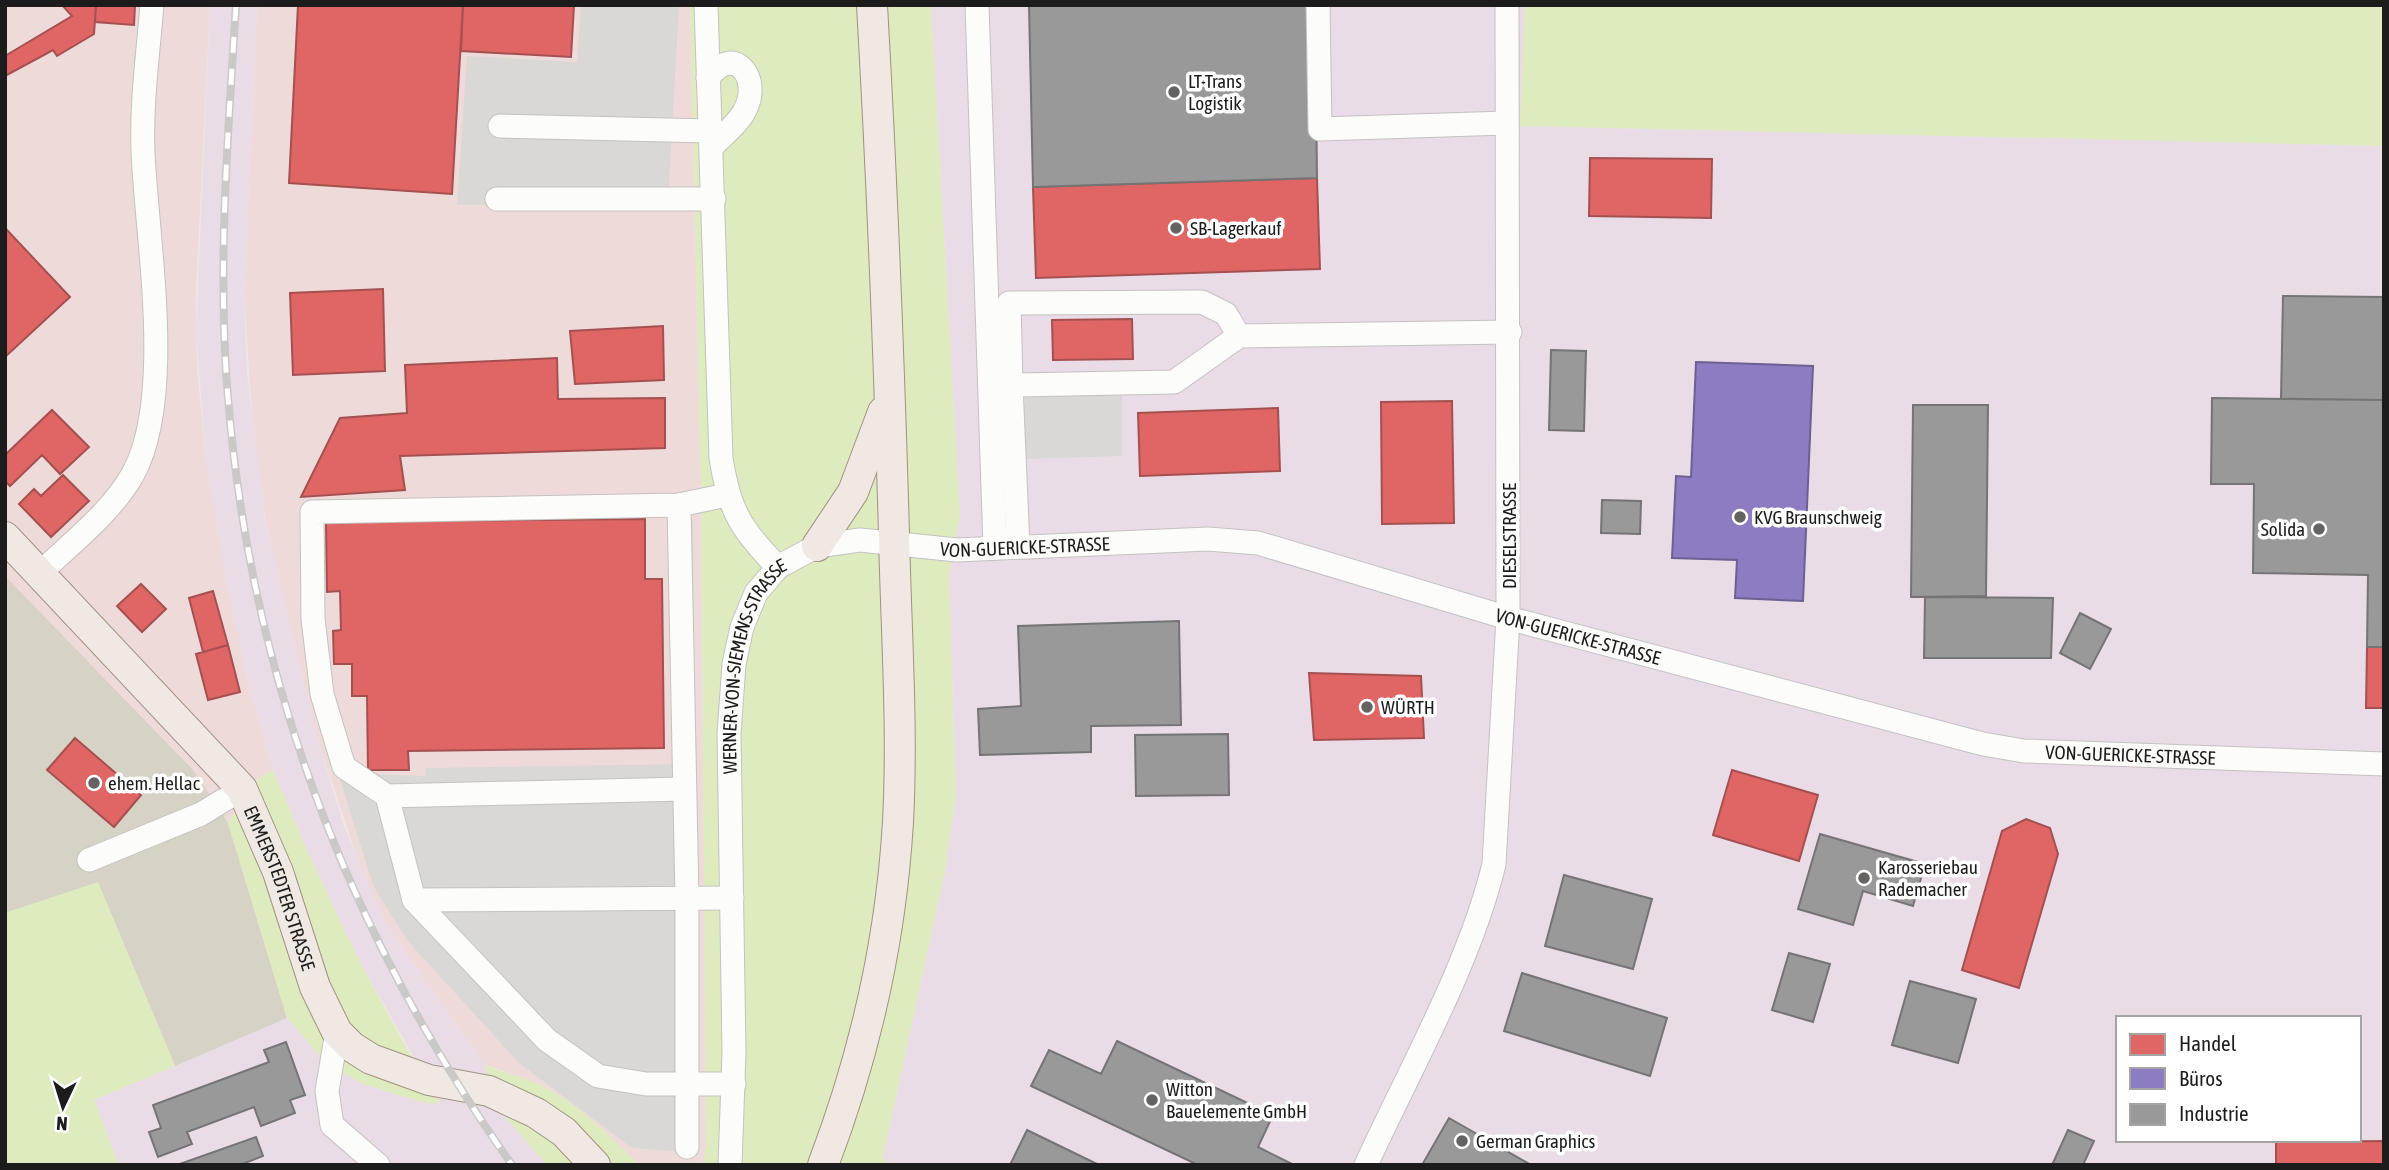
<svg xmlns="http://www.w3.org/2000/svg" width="2389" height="1170" font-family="'Asap Condensed',sans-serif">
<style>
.commercial{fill:#efdada}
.industrial{fill:#eadce6;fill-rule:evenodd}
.religious{fill:#d9d8d6}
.construction{fill:#d6d2c5}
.grass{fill:#deebbf}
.shops{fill:#e06666;stroke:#a55050;stroke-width:2}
.offices{fill:#8e7cc3;stroke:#6c5f91;stroke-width:2}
.industry{fill:#999;stroke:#747474;stroke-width:2}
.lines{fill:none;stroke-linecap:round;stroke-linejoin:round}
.minor-casing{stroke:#c4c2c0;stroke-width:25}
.major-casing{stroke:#a19281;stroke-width:32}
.minor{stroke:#fcfcfb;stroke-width:23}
.major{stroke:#f0e9e3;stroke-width:30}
.rail-casing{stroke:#c9c9c8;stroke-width:8}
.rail{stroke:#fff;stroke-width:5;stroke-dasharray:16;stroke-linecap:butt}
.poi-dot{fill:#656362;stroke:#fff;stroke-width:2.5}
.labels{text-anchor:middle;stroke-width:7;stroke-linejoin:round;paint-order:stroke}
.poi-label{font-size:19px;fill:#1c1c1c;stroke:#fff;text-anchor:start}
.street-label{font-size:19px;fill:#1c1c1c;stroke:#fff}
</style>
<rect width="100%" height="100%" fill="#ece8e4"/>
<path class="commercial" d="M 5,5 L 210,5 L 196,294 L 197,368 L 206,460 L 247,678 L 273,770 L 258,779 L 228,823 L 98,882 L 5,913 Z
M 257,5 L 690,5 L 701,487 L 706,1146 L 703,1165 L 639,1165 L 607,1134 L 565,1101 L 538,1084 L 484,1064 L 386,925 L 362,873 L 317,738 L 276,576 L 255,461 L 244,294 Z"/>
<path class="industrial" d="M 210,5 L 257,5 L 244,295 L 247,373 L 265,520 L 317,738 L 344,826 L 386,925 L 484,1064 L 499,1110 L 547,1165 L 119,1165 L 94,1100 L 287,1018 L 327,1064 L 363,1084 L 421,1102 L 440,1103 L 357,957 L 324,891 L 273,770 L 247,678 L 225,575 L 206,460 L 196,333 Z
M 931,5 L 1525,5 L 1521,126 L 2384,146 L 2384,1165 L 886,1165 L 883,1157 L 944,876 L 956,798 L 949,575 L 960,516 ZM 2118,1018 L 2359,1018 L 2359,1140 L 2118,1140 Z"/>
<path class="religious" d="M 581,5 L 679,5 L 668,202 L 457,205 L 467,56 L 577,62 Z
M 1122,387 L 1122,456 L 1022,459 L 1025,389 Z
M 693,521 L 695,1153 L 632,1148 L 519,1063 L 406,939 L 373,885 L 338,773 L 425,776 L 426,768 L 685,764 L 678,523 Z"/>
<path class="construction" d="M 5,576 L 193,770 L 208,792 L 228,823 L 287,1018 L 175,1066 L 98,883 L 5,913 Z"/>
<path class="grass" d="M 690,5 L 931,5 L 960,516 L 949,575 L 956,798 L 944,876 L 883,1157 L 886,1165 L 703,1165 L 706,1146 L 701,487 Z
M 1525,5 L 2384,5 L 2384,146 L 1520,126 Z
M 273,770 C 321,886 374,997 440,1104 L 421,1102 L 363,1084 L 327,1064 L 287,1018 L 228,823 L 258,779 Z
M 98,882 L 175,1066 L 94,1100 L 119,1165 L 5,1165 L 5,913 Z
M 484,1064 C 501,1073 519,1076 536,1083 C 575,1100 609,1135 639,1165 L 547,1165 L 499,1110 Z"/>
<path class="shops" d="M 62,5 L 96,5 L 94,34 L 57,56 L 53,50 L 5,76 L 5,56 L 72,16 Z
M 96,5 L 135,5 L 134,25 L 95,22 Z
M 298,5 L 463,5 L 452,194 L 289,183 Z
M 463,5 L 574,5 L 571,57 L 461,51 Z
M 1590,158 L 1712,159 L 1711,218 L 1589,216 Z
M 1317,178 L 1320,269 L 1036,278 L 1033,187 Z
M 7,230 L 70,297 L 5,357 L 5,232 Z
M 383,289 L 385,371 L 293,375 L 290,293 Z
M 1132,319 L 1133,359 L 1053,360 L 1052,320 Z
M 663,326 L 664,380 L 575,384 L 570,331 Z
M 557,358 L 558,399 L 665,398 L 665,448 L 400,456 L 405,490 L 301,497 L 340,418 L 407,413 L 405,365 Z
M 1452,401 L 1454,523 L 1382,524 L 1381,402 Z
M 1278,408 L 1280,471 L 1140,476 L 1138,413 Z
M 52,410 L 89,447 L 60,474 L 42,455 L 10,486 L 5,481 L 5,455 Z
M 63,475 L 89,501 L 51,537 L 19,504 L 34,489 L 41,496 Z
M 645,519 L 645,579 L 662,579 L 664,748 L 408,751 L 409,770 L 368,770 L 367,696 L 352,696 L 352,664 L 334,664 L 333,631 L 341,630 L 340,591 L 327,592 L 326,522 Z
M 141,584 L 166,609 L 142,632 L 117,606 Z
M 213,591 L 228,645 L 203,652 L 189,598 Z
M 228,645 L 240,692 L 208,700 L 196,654 Z
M 2367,647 L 2384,647 L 2384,708 L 2366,708 Z
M 1309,673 L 1421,676 L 1424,738 L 1314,740 Z
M 75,738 L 141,795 L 114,827 L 47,770 Z
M 1732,770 L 1818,795 L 1799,861 L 1713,835 Z
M 2026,819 L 2050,828 L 2058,854 L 2019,988 L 1962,970 L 2002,831 Z
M 2384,1141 L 2384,1165 L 2276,1165 L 2276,1142 Z"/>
<path class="offices" d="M 1696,362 L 1813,366 L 1803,601 L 1735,598 L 1737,560 L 1672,558 L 1676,476 L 1691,477 Z"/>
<path class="industry" d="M 1029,5 L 1315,5 L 1317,178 L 1033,187 Z
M 2283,296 L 2384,297 L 2384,400 L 2281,399 Z
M 1551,350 L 1586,351 L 1584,431 L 1549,430 Z
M 2212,398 L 2384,400 L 2384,647 L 2367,647 L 2368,575 L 2253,573 L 2254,484 L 2211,484 Z
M 1913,405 L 1988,405 L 1986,596 L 1911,597 Z
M 1602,500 L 1641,501 L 1640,534 L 1601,533 Z
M 1925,597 L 2053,598 L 2051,658 L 1924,658 Z
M 2080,613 L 2111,629 L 2090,669 L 2060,653 Z
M 1179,621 L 1181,725 L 1091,726 L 1091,752 L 980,755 L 978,709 L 1021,706 L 1018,626 Z
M 1228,734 L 1229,795 L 1136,796 L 1135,735 Z
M 1820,834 L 1925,864 L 1913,906 L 1863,891 L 1853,925 L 1798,909 Z
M 1564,875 L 1652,899 L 1633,969 L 1545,946 Z
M 1789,953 L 1830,964 L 1813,1022 L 1772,1010 Z
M 1522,973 L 1667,1018 L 1650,1076 L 1504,1031 Z
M 1910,981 L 1976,999 L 1958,1063 L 1892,1045 Z
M 1117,1041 L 1273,1115 L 1258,1147 L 1294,1165 L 1198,1165 L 1031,1086 L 1049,1050 L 1101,1074 Z
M 286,1042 L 305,1095 L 290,1100 L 295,1113 L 261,1126 L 254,1107 L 187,1132 L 192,1144 L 158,1157 L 149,1132 L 161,1128 L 153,1105 L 269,1062 L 264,1050 Z
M 1449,1118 L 1531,1165 L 1422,1165 Z
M 1027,1130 L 1099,1165 L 1010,1165 Z
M 2068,1130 L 2094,1141 L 2083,1165 L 2052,1165 Z
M 256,1137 L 263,1156 L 240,1165 L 177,1165 Z"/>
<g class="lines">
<defs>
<g id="minor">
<path d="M 706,5 L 721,458 C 729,510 741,530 778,567"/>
<path d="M 977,5 L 995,548"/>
<path d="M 1318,5 L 1320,129 L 1506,123"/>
<path d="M 708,78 C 734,42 762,79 745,110 C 739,123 722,136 712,147"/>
<path d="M 500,126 L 709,131"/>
<path d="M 497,199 L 714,199"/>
<path d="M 1011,385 L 1009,303 L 1202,302 L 1226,314 L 1239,336"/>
<path d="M 727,495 L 679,505 L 312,512 L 313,619 L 322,694 L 344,767 L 387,796 L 414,900 L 547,1040 L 598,1076 L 646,1084 L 734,1084"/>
<path d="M 679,505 L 687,898 L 687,1147"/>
<path d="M 1018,547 L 1011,385 L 1174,382 L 1239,336 L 1510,332"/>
<path d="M 39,574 C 71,543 111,513 133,474 C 175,397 147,241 143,153 C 141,104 148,54 152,5"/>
<path d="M 387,796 L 684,789"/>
<path d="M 89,860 L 201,814 L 242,789"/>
<path d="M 414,900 L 732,898"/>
<path d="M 337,1032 L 327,1091 L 332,1125 L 378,1165"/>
<path id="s1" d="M 730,1165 L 734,1052 L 729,734 L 734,664 L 742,627 L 756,593 L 778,567 L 817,546 L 860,540 L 957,550 L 1208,539 L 1258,543 L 1508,618 L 1983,744 L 2024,751 L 2384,764"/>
<path d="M 1366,1165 C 1409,1071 1470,964 1494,864 L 1508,618 L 1507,5"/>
</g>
<g id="major">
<path id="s2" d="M 5,537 L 242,789 L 278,872 L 315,987 L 337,1032 L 352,1047 L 371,1059 L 429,1080 L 489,1091 L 536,1113 L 564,1132 L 595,1165"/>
<path d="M 817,546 L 853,492 L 883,412"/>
<path d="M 823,1165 C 865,1055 891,939 898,822 C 903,726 896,630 894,534 C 889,357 882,181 872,5"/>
</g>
</defs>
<use href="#minor" class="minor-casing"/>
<use href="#major" class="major-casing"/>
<use href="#minor" class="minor"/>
<use href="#major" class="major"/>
<defs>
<path id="rail" d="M 236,5 C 228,135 217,267 228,398 C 251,679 349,935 512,1165"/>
</defs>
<use href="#rail" class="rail-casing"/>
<use href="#rail" class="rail"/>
</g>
<g class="poi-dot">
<circle cx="1174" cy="92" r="7"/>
<circle cx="1176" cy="228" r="7"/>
<circle cx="1740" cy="517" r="7"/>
<circle cx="2319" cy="529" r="7"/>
<circle cx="1367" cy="707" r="7"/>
<circle cx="94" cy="783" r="7"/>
<circle cx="1864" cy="878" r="7"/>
<circle cx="1152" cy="1100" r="7"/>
<circle cx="1462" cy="1141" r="7"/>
</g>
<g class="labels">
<g class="poi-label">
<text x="1188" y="88">LT-Trans<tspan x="1188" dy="22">Logistik</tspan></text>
<text x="1190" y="235">SB-Lagerkauf</text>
<text x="1754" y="524">KVG Braunschweig</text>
<text x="2305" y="536" text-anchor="end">Solida</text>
<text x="1381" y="714">WÜRTH</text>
<text x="108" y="790">ehem. Hellac</text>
<text x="1878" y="874">Karosseriebau<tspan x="1878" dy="22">Rademacher</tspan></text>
<text x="1166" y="1096">Witton<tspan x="1166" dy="22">Bauelemente GmbH</tspan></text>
<text x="1476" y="1148">German Graphics</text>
</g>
<g class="street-label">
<text transform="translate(1509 536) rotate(-90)" y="7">DIESELSTRASSE</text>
<text dy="7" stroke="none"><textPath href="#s1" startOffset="863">VON-GUERICKE-STRASSE</textPath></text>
<text dy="7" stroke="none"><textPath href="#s1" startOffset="1430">VON-GUERICKE-STRASSE</textPath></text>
<text dy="7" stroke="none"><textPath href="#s1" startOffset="504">WERNER-VON-SIEMENS-STRASSE</textPath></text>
<text dy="7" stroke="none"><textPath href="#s1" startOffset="1997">VON-GUERICKE-STRASSE</textPath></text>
<text dy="7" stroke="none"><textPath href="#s2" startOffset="452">EMMERSTEDTER STRASSE</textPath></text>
</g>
</g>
<rect width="2389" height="1170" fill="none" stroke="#1c1c1c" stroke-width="14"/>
<rect x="2116" y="1016" width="245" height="126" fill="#ffffff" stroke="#a4a4a4" stroke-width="2"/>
<rect x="2130" y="1034" width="35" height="21" fill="#e06666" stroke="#a4a4a4" stroke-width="2"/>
<text x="2179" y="1051" font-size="21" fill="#1c1c1c">Handel</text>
<rect x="2130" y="1068" width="35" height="21" fill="#8e7cc3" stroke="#a4a4a4" stroke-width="2"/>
<text x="2179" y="1086" font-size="21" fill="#1c1c1c">Büros</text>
<rect x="2130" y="1104" width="35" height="21" fill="#999999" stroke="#a4a4a4" stroke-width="2"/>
<text x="2179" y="1121" font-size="21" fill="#1c1c1c">Industrie</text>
<g transform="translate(63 1107) rotate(184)" stroke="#ffffff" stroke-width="5" paint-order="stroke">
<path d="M0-5L12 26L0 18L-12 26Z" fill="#1c1c1c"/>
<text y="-10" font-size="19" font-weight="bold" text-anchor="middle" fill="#1c1c1c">N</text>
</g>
</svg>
